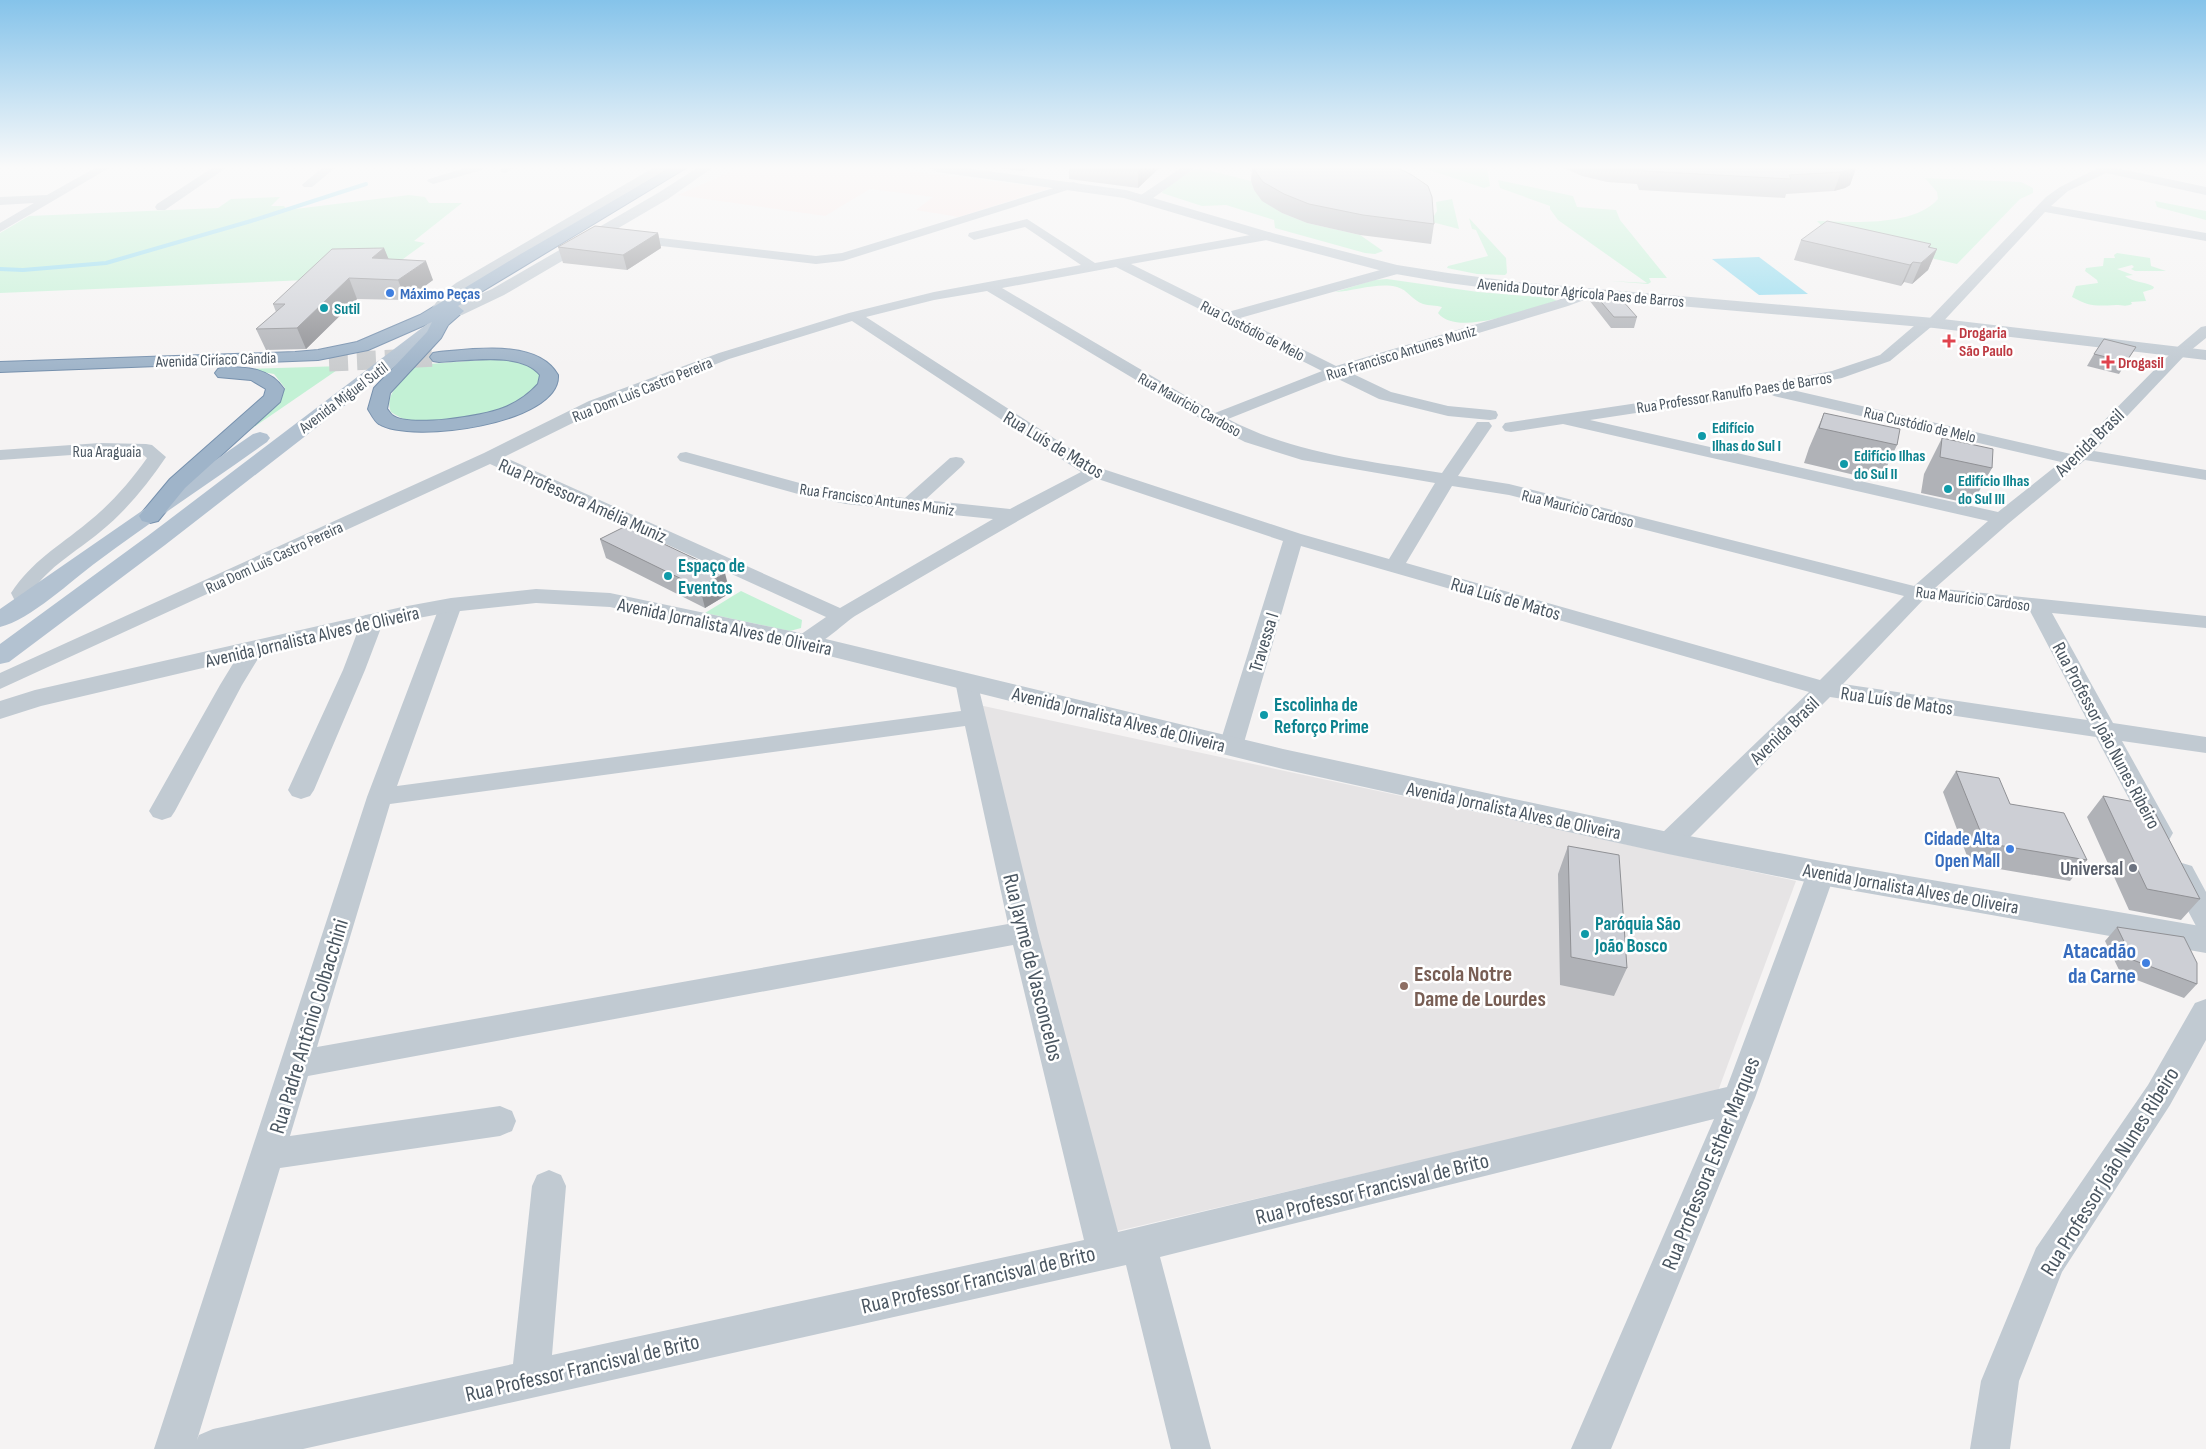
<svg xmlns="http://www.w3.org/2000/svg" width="2206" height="1449" font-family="'Sofia Sans Condensed',sans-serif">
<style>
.education{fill:#e6e4e5}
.medical{fill:#fce8e6}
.green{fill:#c3f1d5}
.water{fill:#90daee}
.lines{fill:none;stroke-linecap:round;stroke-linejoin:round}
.stream{stroke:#90daee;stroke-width:4}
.trunk-tunnel{stroke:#caccce;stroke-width:19;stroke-dasharray:19 9;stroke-linecap:butt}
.trunk-casing{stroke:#7690ad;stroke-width:2}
.minor{fill:#c1cad2;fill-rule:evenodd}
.tertiary{fill:#c1cad2;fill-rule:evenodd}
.primary{fill:#b3c2d1;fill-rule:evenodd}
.trunk{fill:#9fb4c9;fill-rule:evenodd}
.wall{fill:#b0b2b7}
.shaded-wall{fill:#909195}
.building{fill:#cdcfd5;stroke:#909195}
.shop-dot{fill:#3f7fe0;stroke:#fff;stroke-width:2}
.culture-dot{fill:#0f9aa8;stroke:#fff;stroke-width:2}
.health-dot{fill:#e0444e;stroke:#fff;stroke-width:2}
.worship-dot{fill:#6b7280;stroke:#fff;stroke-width:2}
.education-dot{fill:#8d6e63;stroke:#fff;stroke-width:2}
.labels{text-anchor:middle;stroke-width:5;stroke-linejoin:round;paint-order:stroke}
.far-street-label{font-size:16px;fill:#4a5661;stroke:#fff}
.far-shop-label{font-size:16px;font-weight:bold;fill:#366cbe;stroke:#fff;text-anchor:start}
.far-culture-label{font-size:16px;font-weight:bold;fill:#0d838f;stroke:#fff;text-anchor:start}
.far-health-label{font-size:16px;font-weight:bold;fill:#be3a42;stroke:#fff;text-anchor:start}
.street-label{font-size:19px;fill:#4a5661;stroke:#fff}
.culture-label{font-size:19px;font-weight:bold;fill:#0d838f;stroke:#fff;text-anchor:start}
.shop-label{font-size:19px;font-weight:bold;fill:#366cbe;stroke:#fff;text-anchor:end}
.worship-label{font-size:19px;font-weight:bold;fill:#5b616d;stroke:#fff;text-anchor:end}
.near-shop-label{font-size:22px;font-weight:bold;fill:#366cbe;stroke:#fff;text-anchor:end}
.near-street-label{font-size:22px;fill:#4a5661;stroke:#fff}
.near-education-label{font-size:22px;font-weight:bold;fill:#785e54;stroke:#fff;text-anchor:start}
</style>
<rect width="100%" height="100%" fill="#f5f3f3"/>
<path class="education" d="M 979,705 L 1796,881 L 1718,1091 L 1113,1232 Z"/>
<path class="medical" d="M 739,168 L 884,168 L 1050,188 L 959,217 L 916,210 L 933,197 L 870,189 L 825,216 L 678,195 Z"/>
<path class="green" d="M 1423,168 L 1487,168 L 1490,186 L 1484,188 Z
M 1195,169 L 1203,169 L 1251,181 L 1254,190 L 1282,213 L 1307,223 L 1360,235 L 1383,251 L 1375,254 L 1365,253 L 1275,228 L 1274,220 L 1271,219 L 1226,205 L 1202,206 L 1162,193 L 1164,188 Z
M 1925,178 L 2021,182 L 2033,188 L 2033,193 L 2020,199 L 1957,264 L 1828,235 L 1829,233 L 1817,221 C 1851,222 1914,227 1938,199 L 1937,192 Z
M 1498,180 L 1573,196 L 1577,207 L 1616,210 L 1620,220 L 1667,278 L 1649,278 L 1651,282 L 1648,284 L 1611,281 L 1647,283 L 1558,220 L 1550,209 L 1550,206 L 1500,188 Z
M 409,195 L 425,197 L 429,203 L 462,203 L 414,241 L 425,243 L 392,267 L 330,279 L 0,293 L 0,233 L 29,216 L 218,208 L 231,199 L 280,197 L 271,206 L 284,206 L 287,210 Z
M 1452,199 L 1459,229 L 1432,222 L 1432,219 L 1437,211 L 1436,202 Z
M 2155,201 L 2206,211 L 2206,220 L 2157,207 Z
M 1469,218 L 1506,258 L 1507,273 L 1505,275 L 1477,274 L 1447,268 L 1448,266 L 1488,256 L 1476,230 L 1472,229 Z
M 2117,253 L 2150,258 L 2151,266 L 2166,271 L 2135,271 L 2131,269 L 2134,267 L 2132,265 L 2117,269 L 2133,275 L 2125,276 C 2134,283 2145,281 2154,287 L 2153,289 L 2143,292 L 2146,301 L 2131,302 L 2132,304 C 2126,307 2122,305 2116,305 C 2096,306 2090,307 2072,297 L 2076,286 L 2098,283 L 2097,280 L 2085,271 L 2086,268 L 2103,266 L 2104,258 L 2115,258 L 2114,255 Z
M 1387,279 L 1478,292 L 1551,298 L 1557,301 C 1531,308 1457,338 1438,313 L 1442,307 C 1436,305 1429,306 1423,304 C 1412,300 1408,290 1397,287 C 1378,282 1355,291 1335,292 L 1374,280 Z
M 482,360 C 502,359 532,357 542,377 C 526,415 448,425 412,421 C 404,420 397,416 391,412 C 383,394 405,378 416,365 Z
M 343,366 L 238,438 C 255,424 277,410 285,388 L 274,374 L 245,369 Z
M 741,591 L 802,620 L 801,628 L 790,631 L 705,613 Z"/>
<path class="water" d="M 1759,257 L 1808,294 L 1759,295 L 1712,259 Z"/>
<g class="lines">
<path class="stream" d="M 0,269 L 23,270 L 106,263 L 251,221 L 366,184"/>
<path class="trunk-tunnel" d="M 329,362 L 439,357"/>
<defs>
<path id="trunk" d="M 670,168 L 686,168 L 458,306 L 464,311 L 448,325 L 441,338 L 390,393 L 387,409 C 389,411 390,413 392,415 C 408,428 484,416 503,408 C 516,403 529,394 538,384 L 540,375 C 521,351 467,361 439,362 L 433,361 L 430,357 L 433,353 L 439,352 C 474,349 538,339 558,375 C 561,424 411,444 379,424 C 375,422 371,414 368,409 L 374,388 L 427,332 L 432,322 L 368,350 L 318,360 L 0,372 L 0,362 L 295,352 L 318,350 L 357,342 L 420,315 L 519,255 Z
M 224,367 C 247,367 270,368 284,389 L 280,402 L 185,488 L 158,521 L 150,523 L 142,521 L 139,516 L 170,479 L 264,396 L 266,389 L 251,380 L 218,377 L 215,373 L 218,369 Z"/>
</defs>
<use href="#trunk" class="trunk-casing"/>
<path class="minor" d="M 95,168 L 109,168 L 0,232 L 0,223 L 34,203 L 0,205 L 0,197 L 47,195 Z
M 212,168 L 226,168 L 165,210 L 157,210 L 155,207 L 157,204 Z
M 322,168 L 335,168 L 312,187 L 304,187 L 302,185 L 304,183 Z
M 465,168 L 484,168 L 482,170 L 433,184 L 427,181 L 429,179 Z
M 501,168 L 514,168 L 505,173 L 501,172 Z
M 1181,168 L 1195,168 L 1149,201 L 1141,201 L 1139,198 L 1141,195 Z
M 2098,168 L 2116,168 L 2206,187 L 2206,195 L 2106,173 L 2068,191 L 2051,206 L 2206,233 L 2206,241 L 2045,212 L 1939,326 L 1931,327 L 1890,361 L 1842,378 L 1788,389 L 2071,454 L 2175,349 L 2201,327 L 2206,326 L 2206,338 L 2185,355 L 2094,451 L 2206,470 L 2206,480 L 2085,460 L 2009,523 L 1935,588 L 2206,616 L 2206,628 L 2052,613 L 2113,723 L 2206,737 L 2206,753 L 2122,741 L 2173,833 L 2169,840 L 2160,842 L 2151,840 L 2096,737 L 1830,697 L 1677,850 L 1668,853 L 1659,850 L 1655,843 L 1659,836 L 1809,692 L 1301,546 L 1243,746 L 1240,752 L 1231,754 L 1222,752 L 1219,746 L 1283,541 L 1095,478 C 1014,522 935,569 855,616 C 838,627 818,652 797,647 L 794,642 L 797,637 L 826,617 L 490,464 L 0,689 L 0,673 L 484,453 L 589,401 L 719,353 L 849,313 L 934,292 L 1081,265 L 1025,227 L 974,240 L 968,236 L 969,233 L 1027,219 L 1095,263 L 1267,232 L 1272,233 L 1273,236 L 1267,240 L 1131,264 L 1228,312 L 1391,267 L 1401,267 L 1403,270 L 1401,273 L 1240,318 L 1336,366 L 1558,300 L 1585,290 L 1595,290 L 1597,293 L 1595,296 L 1568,306 L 1349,372 L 1391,392 L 1448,406 L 1490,410 L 1496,411 L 1498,415 L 1496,419 L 1490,420 L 1448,416 L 1379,399 L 1334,377 L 1228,419 C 1295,454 1368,461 1442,473 L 1477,422 L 1489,422 L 1492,426 L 1458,476 L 1509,484 L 1914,586 L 1988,521 L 1563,424 L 1511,432 L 1505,431 L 1502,427 L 1505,423 L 1511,422 L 1765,384 L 1832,371 L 1880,355 L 1921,320 L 1929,319 L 2046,197 L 2060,187 ZM 1116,267 L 1322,371 L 1215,413 L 1002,288 ZM 987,291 L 1208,423 L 1245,442 L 1302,460 L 1435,483 L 1389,559 L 1301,534 L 1100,468 L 866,317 L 934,300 ZM 852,321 L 1081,472 L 1010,509 L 925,500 L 962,466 L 965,462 L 962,458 L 956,457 L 950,458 L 905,498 L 846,492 L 807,485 L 686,452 L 680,453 L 677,457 L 680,461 L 798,494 L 846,504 L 993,519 L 840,608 L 504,457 L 601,409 L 729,359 ZM 1768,393 L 1774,396 L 2061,462 L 1998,512 L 1590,420 ZM 1452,486 L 1509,495 L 1904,596 L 1820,680 L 1406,563 ZM 1923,600 L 2030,611 L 2087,720 L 1843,684 Z
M 1073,182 L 1077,183 L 1079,185 L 1077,187 L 843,261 L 816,264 L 627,242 L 621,238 L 627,234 L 816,256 L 842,253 Z
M 100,443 L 146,444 L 152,445 L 166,457 C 147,485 126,511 100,532 C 76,552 49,566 31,593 L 37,605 L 33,609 L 26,611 L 19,609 L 11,593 C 32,561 58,547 87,523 C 110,505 130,482 147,458 L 142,454 L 100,453 L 0,460 L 0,450 Z
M 451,599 L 458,601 L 462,605 L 397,786 L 961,711 L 955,681 L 958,676 L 966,674 L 974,676 L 977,681 L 1038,932 L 1118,1232 L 1727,1087 L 1807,873 L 1811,866 L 1821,863 L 1831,866 L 1835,873 L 1755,1098 L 1611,1449 L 1571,1449 L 1714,1119 L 1160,1257 L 1211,1449 L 1171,1449 L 1126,1265 L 303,1449 L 154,1449 L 367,797 L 440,605 L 444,601 ZM 965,726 L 1008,924 L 317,1047 L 390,804 ZM 1013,945 L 1084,1240 L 552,1355 L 566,1186 L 561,1175 L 549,1170 L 537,1175 L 532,1186 L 513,1364 L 213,1429 L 199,1435 L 197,1440 L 280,1168 L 500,1136 L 512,1131 L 516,1121 L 512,1111 L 500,1106 L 290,1136 L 308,1076 Z
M 373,614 L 381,615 L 384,620 L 365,670 L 314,790 L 310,796 L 301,799 L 292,796 L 288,790 L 343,670 L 362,620 L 365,615 Z
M 253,642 L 261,644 L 264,649 L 242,685 L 175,811 L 171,817 L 162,820 L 153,817 L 149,811 L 220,685 L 245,644 Z
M 2182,863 L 2192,866 L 2206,892 L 2206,929 L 2196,926 L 2168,873 L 2172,866 Z
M 2206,999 L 2206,1040 L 2170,1105 L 2062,1272 L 2019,1381 L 2010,1449 L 1970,1449 L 1981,1381 L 2036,1248 L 2148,1085 L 2195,1003 Z"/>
<path class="tertiary" d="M 653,168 L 669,168 L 468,289 L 455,299 L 444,315 L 432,315 L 430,311 L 443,293 L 456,283 Z
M 697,168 L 712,168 L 668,199 L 504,295 L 462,315 L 450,315 L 448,311 L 450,307 L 492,289 L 658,193 Z
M 931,168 L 966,168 L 1126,190 L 1272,233 L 1397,265 L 1448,273 L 1518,282 L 1934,318 L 2206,350 L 2206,360 L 1934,328 L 1518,292 L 1448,283 L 1390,273 L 1262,239 L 1124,198 L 937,172 Z
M 536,589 L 610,593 L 805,634 L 1283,749 L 1668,832 L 1821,861 L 2206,927 L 2206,953 L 1821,885 L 1668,854 L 1283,769 L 805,650 L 610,607 L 536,603 L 451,612 L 402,621 L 41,706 L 0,719 L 0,701 L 35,690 L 402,607 L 451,598 Z"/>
<path class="primary" d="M 441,317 L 447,318 L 450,322 L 447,326 L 165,545 L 9,662 L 0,664 L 0,644 L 149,535 L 435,318 Z
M 260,432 L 267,434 L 270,438 L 267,442 C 211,482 153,520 98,561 C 72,580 30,620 0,627 L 0,609 L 253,434 Z"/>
<use href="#trunk" class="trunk"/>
</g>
<path class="wall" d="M 999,168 L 1027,168 L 1023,171 Z
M 1069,168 L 1159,168 L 1138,188 L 1069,179 Z
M 1252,168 L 1398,168 L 1434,224 L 1431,244 L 1360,235 L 1307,223 L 1282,213 L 1262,201 L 1254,190 L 1251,181 Z
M 1564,168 L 1856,168 L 1850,185 L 1845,188 L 1834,191 L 1786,194 L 1785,198 L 1639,190 L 1637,184 L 1607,182 L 1582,176 Z
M 658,233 L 661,248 L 627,270 L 563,263 L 558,247 Z
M 1801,240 L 1930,247 L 1937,249 L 1928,270 L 1912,284 L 1904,282 L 1901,286 L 1794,260 Z
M 384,248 L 388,259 L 433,280 L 406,300 L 357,299 L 306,349 L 266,350 L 256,329 L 276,312 L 273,304 Z
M 1591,290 L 1637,317 L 1634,328 L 1611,328 L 1589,300 Z
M 2136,347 L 2119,374 L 2087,366 L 2094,354 Z
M 1824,413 L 1897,445 L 1880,481 L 1804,463 L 1809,448 Z
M 1942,438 L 1992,468 L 1972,504 L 1921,493 L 1924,474 Z
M 600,539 L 730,593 L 705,608 L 606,558 Z
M 1956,771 L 2010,804 L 2087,860 L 2070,881 L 1970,864 L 1943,792 Z
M 2103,796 L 2200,899 L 2181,920 L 2129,910 L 2087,817 Z
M 1568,846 L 1627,968 L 1614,996 L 1560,985 L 1558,874 Z
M 2117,927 L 2197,984 L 2184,998 L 2121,974 L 2105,941 Z"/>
<path class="shaded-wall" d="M 1139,168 L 1159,168 L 1138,188 L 1138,169 Z
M 1854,168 L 1856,168 L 1850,185 L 1845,188 L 1834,191 L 1841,172 Z
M 658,233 L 661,248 L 627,270 L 623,255 Z
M 1931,244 L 1924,261 L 1937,249 L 1928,270 L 1912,284 L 1928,247 Z
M 384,248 L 392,267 L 372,258 Z
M 426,261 L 433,280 L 406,300 L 398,280 Z
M 1913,262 L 1904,282 L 1901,286 L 1910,265 Z
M 349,278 L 357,299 L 306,349 L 297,328 Z
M 725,573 L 730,593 L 705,608 L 700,588 Z"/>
<path class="building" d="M 1254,168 L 1398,168 L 1412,175 L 1428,186 L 1432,197 L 1434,224 L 1363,215 L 1309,204 L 1284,194 L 1263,182 L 1255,171 Z
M 1643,168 L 1854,168 L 1852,169 L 1841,172 L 1789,175 L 1791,179 L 1644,171 Z
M 1827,221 L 1931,244 L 1928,247 L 1937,249 L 1921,263 L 1913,262 L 1910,265 L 1801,240 Z
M 595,226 L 658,233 L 623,255 L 558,247 Z
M 384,248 L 372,258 L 426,261 L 398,280 L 349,278 L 297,328 L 256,329 L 285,304 L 273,304 L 332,249 Z
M 1591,290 L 1614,291 L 1637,317 L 1614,317 Z
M 2104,339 L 2136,347 L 2126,362 L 2094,354 Z
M 1824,413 L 1900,429 L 1897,445 L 1819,428 Z
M 1942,438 L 1993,449 L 1992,468 L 1940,457 Z
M 626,526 L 725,573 L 700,588 L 600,539 Z
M 1956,771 L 1999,778 L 2010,804 L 2064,813 L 2087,860 L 1985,843 Z
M 2103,796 L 2151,805 L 2200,899 L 2147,889 Z
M 1568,846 L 1619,855 L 1627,968 L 1571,957 Z
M 2117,927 L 2184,937 L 2197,963 L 2197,984 L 2133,960 Z"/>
<linearGradient id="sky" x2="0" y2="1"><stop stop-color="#85c3ea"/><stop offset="0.45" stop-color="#fafafa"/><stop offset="1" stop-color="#fafafa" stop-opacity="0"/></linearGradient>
<rect width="2206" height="371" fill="url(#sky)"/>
<g class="shop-dot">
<circle cx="390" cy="293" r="5"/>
<circle cx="2010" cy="849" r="5"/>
<circle cx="2146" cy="963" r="5"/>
</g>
<g class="culture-dot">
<circle cx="324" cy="308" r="5"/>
<circle cx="1702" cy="436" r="5"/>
<circle cx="1844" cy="464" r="5"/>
<circle cx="1948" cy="489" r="5"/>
<circle cx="668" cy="576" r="5"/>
<circle cx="1264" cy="715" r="5"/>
<circle cx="1585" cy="934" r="5"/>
</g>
<g class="health-dot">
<path d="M1946.5 333.5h5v5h5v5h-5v5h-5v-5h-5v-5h5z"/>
<path d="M2105.5 354.5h5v5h5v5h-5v5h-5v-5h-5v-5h5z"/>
</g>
<circle class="worship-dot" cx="2133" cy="868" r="5"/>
<circle class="education-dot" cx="1404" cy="986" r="5"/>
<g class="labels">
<g class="far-street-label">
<text transform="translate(1581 292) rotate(5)" y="6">Avenida Doutor Agrícola Paes de Barros</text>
<text transform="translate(1253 330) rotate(27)" y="6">Rua Custódio de Melo</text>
<text transform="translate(1401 352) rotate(-17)" y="6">Rua Francisco Antunes Muniz</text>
<text transform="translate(216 359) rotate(-2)" y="6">Avenida Ciríaco Cândia</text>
<text transform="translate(642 389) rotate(-22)" y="6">Rua Dom Luís Castro Pereira</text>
<text transform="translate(1734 392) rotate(-9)" y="6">Rua Professor Ranulfo Paes de Barros</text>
<text transform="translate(343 397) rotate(-37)" y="6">Avenida Miguel Sutil</text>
<text transform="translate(1190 404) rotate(29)" y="6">Rua Maurício Cardoso</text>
<text transform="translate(1920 424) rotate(13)" y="6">Rua Custódio de Melo</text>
<text x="107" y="457">Rua Araguaia</text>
<text transform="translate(877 499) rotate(8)" y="6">Rua Francisco Antunes Muniz</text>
<text transform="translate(1578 508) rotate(14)" y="6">Rua Maurício Cardoso</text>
<text transform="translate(274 557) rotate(-25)" y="6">Rua Dom Luís Castro Pereira</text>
<text transform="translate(1973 598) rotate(7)" y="6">Rua Maurício Cardoso</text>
</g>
<g class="far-shop-label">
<text x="400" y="299">Máximo Peças</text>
</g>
<g class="far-culture-label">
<text x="334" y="314">Sutil</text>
<text x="1712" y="433">Edifício<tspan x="1712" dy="18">Ilhas do Sul I</tspan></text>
<text x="1854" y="461">Edifício Ilhas<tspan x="1854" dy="18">do Sul II</tspan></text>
<text x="1958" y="486">Edifício Ilhas<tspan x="1958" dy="18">do Sul III</tspan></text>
</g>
<g class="far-health-label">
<text x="1959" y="338">Drogaria<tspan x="1959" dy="18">São Paulo</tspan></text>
<text x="2118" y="368">Drogasil</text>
</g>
<g class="street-label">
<text transform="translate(2089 442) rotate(-44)" y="7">Avenida Brasil</text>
<text transform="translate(1054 444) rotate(31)" y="7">Rua Luís de Matos</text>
<text transform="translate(583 500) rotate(24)" y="7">Rua Professora Amélia Muniz</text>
<text transform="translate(1506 598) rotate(16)" y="7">Rua Luís de Matos</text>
<text transform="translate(725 626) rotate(12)" y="7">Avenida Jornalista Alves de Oliveira</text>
<text transform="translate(312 636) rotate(-13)" y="7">Avenida Jornalista Alves de Oliveira</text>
<text transform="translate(1263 642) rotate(-73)" y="7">Travessa I</text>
<text transform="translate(1897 700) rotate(8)" y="7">Rua Luís de Matos</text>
<text transform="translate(1119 719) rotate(14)" y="7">Avenida Jornalista Alves de Oliveira</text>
<text transform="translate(1784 730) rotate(-44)" y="7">Avenida Brasil</text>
<text transform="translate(2107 735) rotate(62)" y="7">Rua Professor João Nunes Ribeiro</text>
<text transform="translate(1514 810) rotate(12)" y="7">Avenida Jornalista Alves de Oliveira</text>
<text transform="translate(1911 888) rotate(10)" y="7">Avenida Jornalista Alves de Oliveira</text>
</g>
<g class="culture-label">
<text x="678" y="572">Espaço de<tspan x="678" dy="22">Eventos</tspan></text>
<text x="1274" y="711">Escolinha de<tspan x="1274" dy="22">Reforço Prime</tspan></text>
<text x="1595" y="930">Paróquia São<tspan x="1595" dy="22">João Bosco</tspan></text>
</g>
<g class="shop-label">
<text x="2000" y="845">Cidade Alta<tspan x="2000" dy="22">Open Mall</tspan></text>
</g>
<g class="worship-label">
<text x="2123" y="875">Universal</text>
</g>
<g class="near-shop-label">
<text x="2136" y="958">Atacadão<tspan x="2136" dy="25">da Carne</tspan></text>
</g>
<g class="near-street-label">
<text transform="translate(1034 967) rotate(76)" y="8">Rua Jayme de Vasconcelos</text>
<text transform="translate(308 1026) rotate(-73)" y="8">Rua Padre Antônio Colbacchini</text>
<text transform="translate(1710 1163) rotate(-68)" y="8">Rua Professora Esther Marques</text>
<text transform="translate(2109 1171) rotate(-58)" y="8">Rua Professor João Nunes Ribeiro</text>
<text transform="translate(1372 1188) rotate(-14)" y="8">Rua Professor Francisval de Brito</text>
<text transform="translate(978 1279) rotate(-13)" y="8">Rua Professor Francisval de Brito</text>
<text transform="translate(582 1367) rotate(-13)" y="8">Rua Professor Francisval de Brito</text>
</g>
<g class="near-education-label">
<text x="1414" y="981">Escola Notre<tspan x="1414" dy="25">Dame de Lourdes</tspan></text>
</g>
</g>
</svg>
